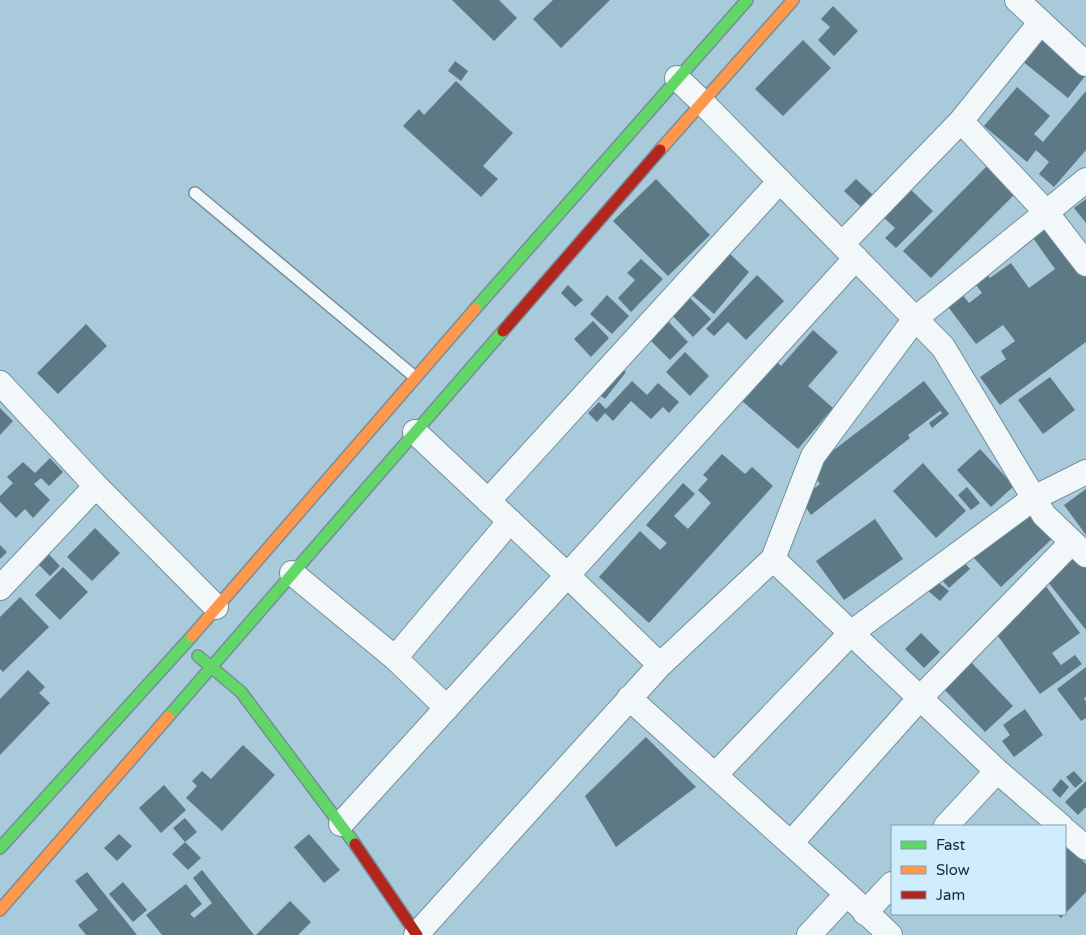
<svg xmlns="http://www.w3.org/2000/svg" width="1086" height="935" font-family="'Varela Round',sans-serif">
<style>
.building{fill:#5d7985}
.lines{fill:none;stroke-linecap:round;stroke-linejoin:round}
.lane-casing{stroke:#748f9b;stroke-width:14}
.street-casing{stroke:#748f9b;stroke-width:26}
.fast-casing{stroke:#748f9b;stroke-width:14}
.slow-casing{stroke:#748f9b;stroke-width:14}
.jam-casing{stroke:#748f9b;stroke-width:14}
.lane{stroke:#f2f7f9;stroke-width:11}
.street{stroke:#f2f7f9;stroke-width:24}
.fast{stroke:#63d668;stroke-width:11}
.slow{stroke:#ff974d;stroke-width:11}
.jam{stroke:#b3261e;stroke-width:11}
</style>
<rect width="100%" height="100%" fill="#a8cada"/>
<path class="building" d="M 452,0 L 499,0 L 517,18 L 494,41 Z
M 553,0 L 610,0 L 561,48 L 533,19 Z
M 833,6 L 858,31 L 834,56 L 818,40 L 830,27 L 821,19 Z
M 1048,27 L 1086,75 L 1068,98 L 1021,60 Z
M 803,40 L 831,68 L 783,116 L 755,89 Z
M 455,61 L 468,71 L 461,81 L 448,71 Z
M 456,81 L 513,133 L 483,166 L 498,179 L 481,197 L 403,126 L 419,109 L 424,115 Z
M 1017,87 L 1050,116 L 1034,134 L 1043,142 L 1086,91 L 1086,150 L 1054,187 L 1039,174 L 1049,162 L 1036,150 L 1027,162 L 984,126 Z
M 989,164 L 1017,192 L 931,278 L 903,251 Z
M 656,179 L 710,235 L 668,276 L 613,221 Z
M 856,179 L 873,195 L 861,207 L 844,191 Z
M 909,188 L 933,211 L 896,248 L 885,238 L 895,228 L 882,216 Z
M 1086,199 L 1086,223 L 1074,208 Z
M 1054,223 L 1086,267 L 1086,342 L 1000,405 L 980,377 L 1006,359 L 1001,351 L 1015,341 L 1003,325 L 976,344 L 946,304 L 961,293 L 969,303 L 982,293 L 974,282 L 986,273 L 990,278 L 1011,263 L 1029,288 L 1055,269 L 1033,238 Z
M 729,253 L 749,272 L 714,314 L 692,295 Z
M 641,259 L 663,279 L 631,312 L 618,298 L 635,280 L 627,273 Z
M 757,275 L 784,301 L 746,340 L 728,322 L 714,336 L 706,329 Z
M 568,285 L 583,300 L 575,307 L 561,293 Z
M 607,295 L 629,316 L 612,334 L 590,314 Z
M 689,297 L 711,319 L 693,337 L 671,314 Z
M 667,320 L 688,342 L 670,360 L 648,338 Z
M 593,321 L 609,338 L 591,357 L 574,339 Z
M 86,324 L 107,346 L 58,394 L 37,373 Z
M 813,330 L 838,352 L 808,386 L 833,408 L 798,449 L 742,401 L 777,362 L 781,366 Z
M 685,352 L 709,376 L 690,396 L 666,372 Z
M 617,365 L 626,372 L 605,399 L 595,391 Z
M 1050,377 L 1075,410 L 1043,434 L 1018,400 Z
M 632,381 L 647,395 L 658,383 L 679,402 L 669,413 L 663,407 L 651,419 L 631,401 L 613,421 L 605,413 L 597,422 L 588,413 L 599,402 L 606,409 Z
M 924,381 L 949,414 L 932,428 L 929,423 L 942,413 L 940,411 L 908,435 L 910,438 L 811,515 L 800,499 L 820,484 L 809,469 Z
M 0,408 L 13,421 L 0,435 Z
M 980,449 L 1014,486 L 991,507 L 957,470 Z
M 722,454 L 745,474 L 752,467 L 773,486 L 649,623 L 599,577 L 640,531 L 660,550 L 667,543 L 646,525 L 683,483 L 695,494 L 674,516 L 688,529 L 711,503 L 698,490 L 708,479 L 703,475 Z
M 50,458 L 63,472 L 49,486 L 41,478 L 34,484 L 50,500 L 33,518 L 25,509 L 16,518 L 0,502 L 0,496 L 13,483 L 7,477 L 23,462 L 35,473 Z
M 923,463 L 966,511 L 936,538 L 893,491 Z
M 967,487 L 980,503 L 971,510 L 958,495 Z
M 1086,489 L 1086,535 L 1064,505 Z
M 1025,505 L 1054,537 L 1001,587 L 971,555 Z
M 875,519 L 903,559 L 844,600 L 816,561 Z
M 95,528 L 120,553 L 92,581 L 67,557 Z
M 0,545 L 7,552 L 0,559 Z
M 1072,545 L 1086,563 L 1086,630 L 1040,572 Z
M 43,548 L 60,566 L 50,576 L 32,558 Z
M 956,553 L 970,569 L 949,588 L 935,572 Z
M 63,567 L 88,592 L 60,620 L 35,595 Z
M 929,575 L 949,591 L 940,601 L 921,585 Z
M 1045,585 L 1080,633 L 1052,653 L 1061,665 L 1075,655 L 1082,664 L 1040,694 L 990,625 Z
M 20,597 L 49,627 L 3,672 L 0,669 L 0,617 Z
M 921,633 L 940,652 L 924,668 L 905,649 Z
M 969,660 L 1013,706 L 985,732 L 942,687 Z
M 1086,667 L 1086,697 L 1084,698 L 1086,702 L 1086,718 L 1081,721 L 1057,689 Z
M 28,670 L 45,687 L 39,693 L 50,703 L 0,755 L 0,699 Z
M 1025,709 L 1043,735 L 1014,757 L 1002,741 L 1010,735 L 1003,725 Z
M 646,737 L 696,787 L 616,847 L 585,796 Z
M 243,745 L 275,775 L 222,831 L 186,798 L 197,786 L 192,781 L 202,771 L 211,779 Z
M 1074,771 L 1083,781 L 1075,788 L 1066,777 Z
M 1061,779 L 1069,787 L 1060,798 L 1052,790 Z
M 1086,781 L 1086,807 L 1078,815 L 1065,802 Z
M 164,785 L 186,810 L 161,833 L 139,808 Z
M 185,818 L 197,832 L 185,842 L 173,828 Z
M 119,834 L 132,846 L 117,861 L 104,848 Z
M 309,834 L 340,870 L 324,883 L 294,847 Z
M 185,842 L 201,858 L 188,870 L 172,854 Z
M 1065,843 L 1086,864 L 1086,892 L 1061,918 L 1057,914 L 1065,914 Z
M 202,870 L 254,935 L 162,935 L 146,915 L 186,884 L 202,904 L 190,914 L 194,918 L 212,903 L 193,878 Z
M 87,872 L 137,935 L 86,935 L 78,925 L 98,910 L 75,881 Z
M 123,882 L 147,910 L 133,922 L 109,894 Z
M 290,901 L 311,922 L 298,935 L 256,935 Z"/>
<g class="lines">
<defs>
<path id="lane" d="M 195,193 L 415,377"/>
<path id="street" d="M 1017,0 L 1086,64
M 677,78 L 702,102 L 943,347 L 1044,515 L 1086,555
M 961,121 L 1046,212 L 1086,264
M 842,244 L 961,121 L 1041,22
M 0,383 L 96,486 L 216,607
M 415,432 L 567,575 L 660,665
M 488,501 L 780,181
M 773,559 L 997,771 L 1061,826
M 292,573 L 395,658 L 447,708
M 0,588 L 96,486
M 395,658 L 510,521
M 629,698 L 847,894 L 890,935
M 715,775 L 851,633 L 1034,498 L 1086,472
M 341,824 L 856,258
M 946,826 L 997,771
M 1065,830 L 1086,848
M 791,843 L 920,698 L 1072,542
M 865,913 L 892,884
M 416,935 L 660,665 L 773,559 L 813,456 L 915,319 L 1086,180
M 809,935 L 847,894"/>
<path id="fast" d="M 475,309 L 747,0
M 198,656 L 241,692 L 355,844
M 168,717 L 503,331
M 0,848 L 192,636"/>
<path id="slow" d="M 660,150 L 793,0
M 192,636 L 475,309
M 0,910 L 168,717"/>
<path id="jam" d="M 503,331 L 660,150
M 355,844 L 417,935"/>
</defs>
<use href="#lane" class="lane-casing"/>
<use href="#street" class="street-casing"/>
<use href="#fast" class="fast-casing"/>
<use href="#slow" class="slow-casing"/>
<use href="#jam" class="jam-casing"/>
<use href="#lane" class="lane"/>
<use href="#street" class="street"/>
<use href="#fast" class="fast"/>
<use href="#slow" class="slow"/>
<use href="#jam" class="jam"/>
</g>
<rect x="891" y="825" width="175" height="90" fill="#cfedfc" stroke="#849fad"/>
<rect x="901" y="841" width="25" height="8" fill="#63d668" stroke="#849fad"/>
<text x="936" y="850" font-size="15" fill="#132b36">Fast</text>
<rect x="901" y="866" width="25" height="8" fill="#ff974d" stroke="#849fad"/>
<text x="936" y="875" font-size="15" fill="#132b36">Slow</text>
<rect x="901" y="891" width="25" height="8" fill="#b3261e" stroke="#849fad"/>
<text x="936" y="900" font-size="15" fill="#132b36">Jam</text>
</svg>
